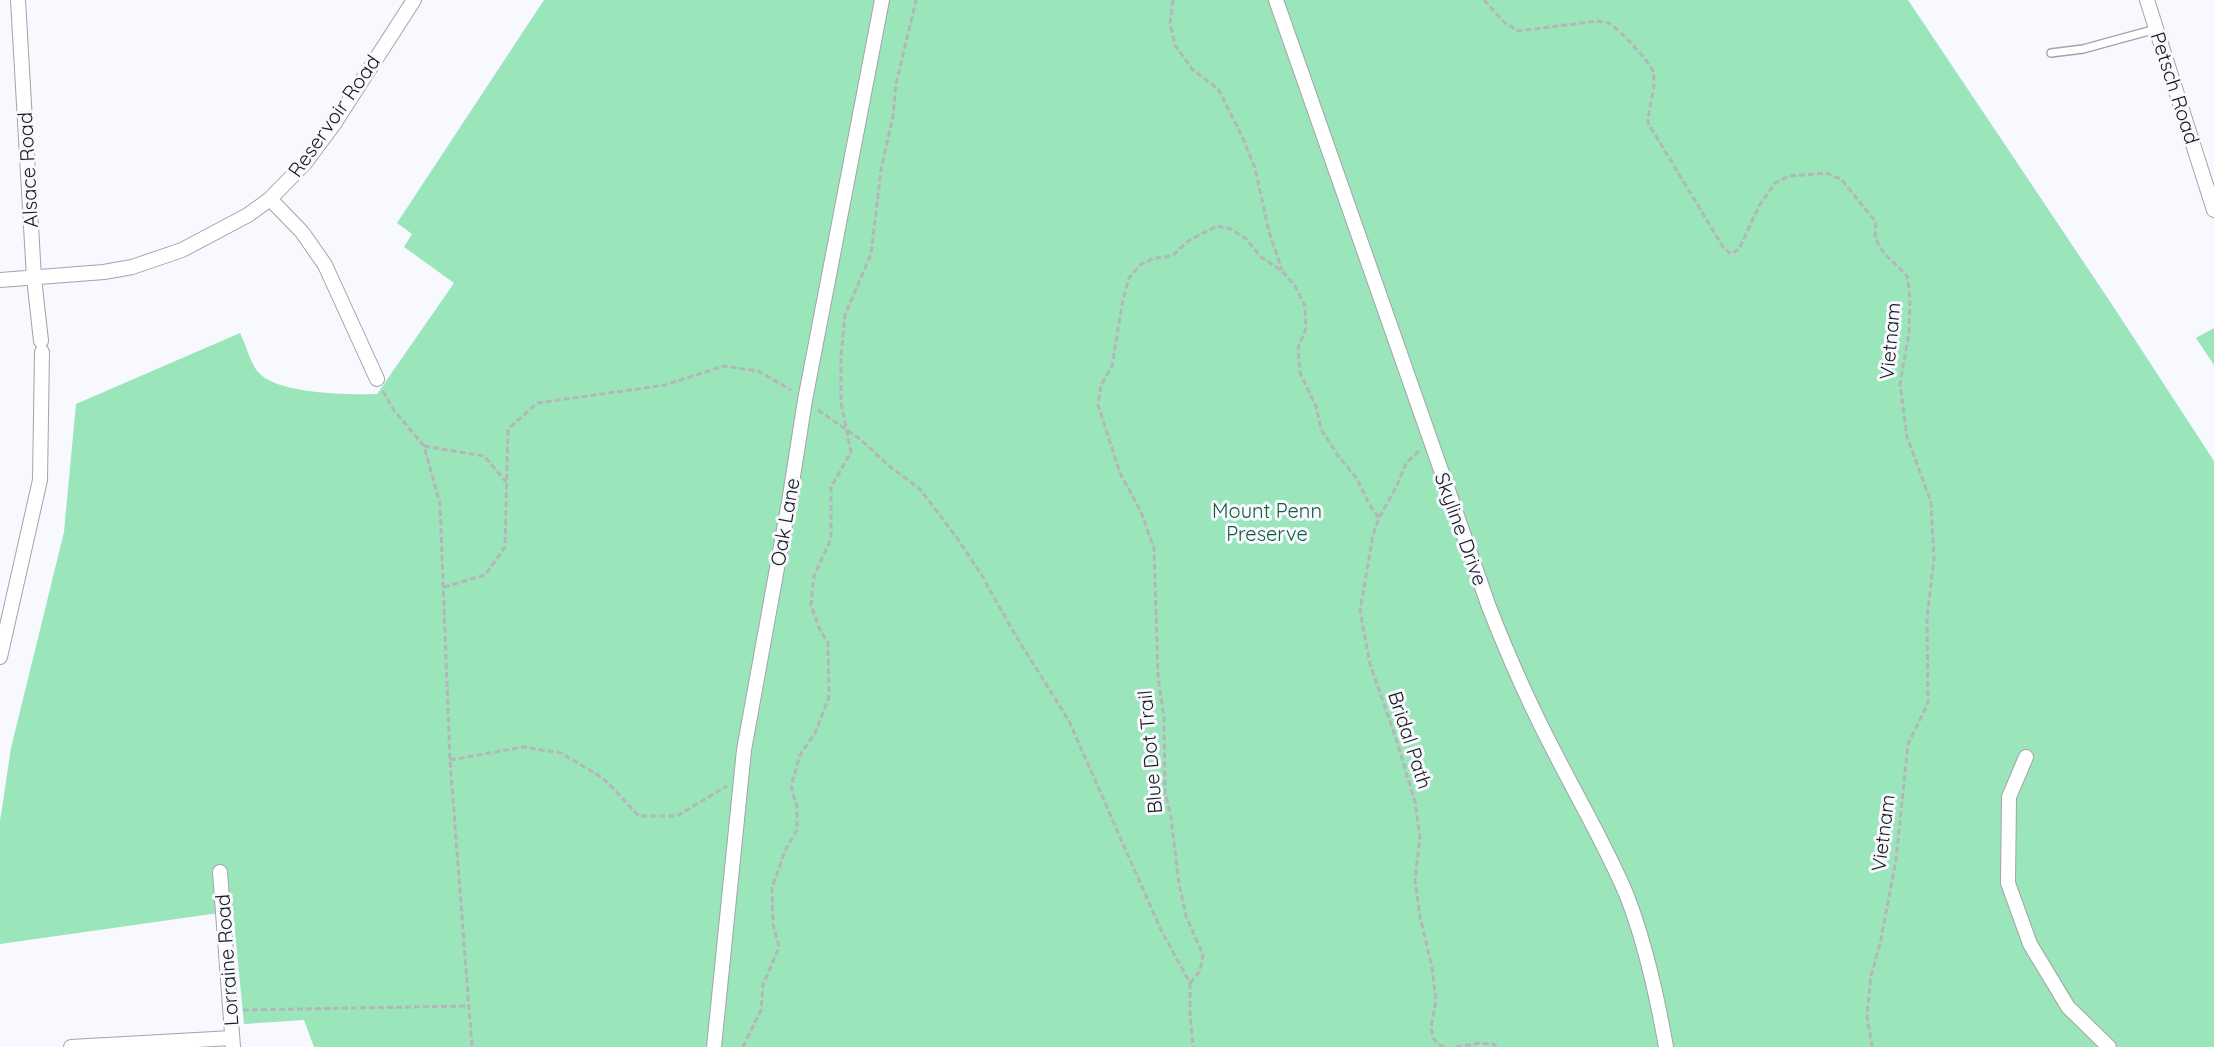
<svg xmlns="http://www.w3.org/2000/svg" width="2214" height="1047" font-family="Quicksand,sans-serif">
<style>
.green{fill:#9be5ba}
.lines{fill:none;stroke-linecap:round;stroke-linejoin:round}
.lane-casing{stroke:#a2a4ab;stroke-width:10}
.street-casing{stroke:#a2a4ab;stroke-width:16}
.path{stroke:#b4b6ba;stroke-width:3;stroke-dasharray:6 3;stroke-linecap:butt}
.lane{stroke:#fff;stroke-width:7}
.street{stroke:#fff;stroke-width:14}
.labels{text-anchor:middle;stroke-width:6;stroke-linejoin:round;paint-order:stroke}
.street-label{font-size:20px;fill:#19191c;stroke:#f7f9fe}
.park-label{font-size:20px;fill:#115d3b;stroke:#f7f9fe}
</style>
<rect width="100%" height="100%" fill="#f7f9fe"/>
<path class="green" d="M 544,0 L 1908,0 L 2113,306 L 2214,461 L 2214,1047 L 314,1047 L 304,1020 L 244,1024 L 233,911 L 0,944 L 0,821 L 11,748 L 64,532 L 76,404 L 240,333 C 246,345 250,362 258,372 C 276,394 349,395 377,394 L 454,283 L 404,247 L 412,234 L 397,223 Z
M 2214,328 L 2214,365 L 2196,338 Z"/>
<g class="lines">
<defs>
<path id="lane" d="M 2051,53 L 2083,49 L 2156,29"/>
<path id="street" d="M 18,0 L 34,278 L 41,341
M 1276,0 L 1489,607 C 1509,658 1531,708 1557,757 C 1581,804 1607,848 1627,896 C 1646,945 1657,996 1666,1047
M 2147,0 L 2214,210
M 270,199 L 302,232 L 325,265 L 377,379
M 0,280 L 104,272 L 132,267 L 182,250 L 248,215 L 270,199 L 305,163 L 334,124 L 414,0
M 0,657 L 40,480 L 42,352
M 2026,757 L 2009,797 L 2008,883 L 2030,944 L 2068,1007 L 2109,1047
M 220,872 L 233,1047
M 71,1047 L 232,1038
M 714,1047 L 744,750 L 789,502 L 805,400 L 882,0"/>
</defs>
<use href="#lane" class="lane-casing"/>
<use href="#street" class="street-casing"/>
<path class="path" d="M 1173,0 L 1170,23 L 1175,45 L 1192,69 L 1218,89 L 1241,134 L 1255,168 L 1269,232 L 1282,270
M 1484,0 L 1504,22 L 1518,31 L 1597,21 C 1601,22 1607,22 1610,24 C 1618,28 1652,64 1653,72 C 1657,89 1648,105 1648,123 L 1723,247 L 1731,254 L 1739,249 L 1759,206 L 1775,183 L 1789,176 L 1826,173 L 1841,179 L 1876,222 L 1875,238 L 1884,253 L 1907,276 L 1910,298 L 1909,333 L 1900,384 L 1907,437 L 1931,502 L 1934,558 L 1927,618 L 1928,703 L 1908,744 L 1896,860 L 1880,944 L 1871,976 L 1867,1016 L 1872,1047
M 383,391 L 393,409 L 424,446 L 440,504 L 450,760 L 472,1047
M 818,410 L 860,439 L 889,466 L 920,489 L 957,538 L 981,574 L 1014,633 L 1069,721 L 1161,930 L 1190,983
M 424,446 L 484,456 L 506,482
M 1419,451 L 1406,463 L 1397,485 L 1379,518 L 1373,535 L 1360,611 L 1370,664 L 1396,739 L 1415,802 L 1420,837 L 1415,880 L 1420,917 L 1432,967 L 1436,1001 L 1431,1027 L 1433,1038 L 1438,1044 L 1444,1047
M 444,587 L 485,575 L 505,547 L 508,429 L 537,403 L 665,385 L 724,366 L 758,371 L 791,390
M 450,760 L 523,747 L 561,753 L 603,778 L 639,816 L 677,816 L 727,786
M 1190,983 L 1200,971 L 1203,955 L 1186,916 L 1179,884 L 1171,817 L 1165,792 L 1164,718 L 1158,677 L 1154,548 L 1141,512 L 1120,473 L 1098,405 L 1101,385 L 1112,366 L 1123,299 L 1129,278 L 1141,264 L 1155,258 L 1172,256 L 1188,241 L 1217,226 L 1231,229 L 1246,239 L 1261,257 L 1283,272 L 1295,286 L 1305,306 L 1306,328 L 1298,348 L 1300,373 L 1316,406 L 1321,429 L 1337,454 L 1357,479 L 1369,504 L 1379,518
M 1190,983 L 1190,1013 L 1193,1047
M 243,1010 L 469,1006
M 743,1047 L 761,1010 L 763,985 L 779,947 L 773,924 L 772,888 L 785,851 L 797,830 L 797,807 L 791,786 L 800,755 L 815,733 L 829,697 L 828,643 L 819,628 L 811,605 L 814,576 L 831,539 L 831,487 L 851,452 L 841,403 L 841,357 L 845,315 L 871,254 L 881,170 L 893,116 L 896,84 L 916,0
M 1456,1047 L 1479,1043 L 1494,1044 L 1496,1047"/>
<use href="#lane" class="lane"/>
<use href="#street" class="street"/>
</g>
<g class="labels">
<g class="street-label">
<text transform="translate(2175 88) rotate(72)" y="7">Petsch Road</text>
<text transform="translate(334 116) rotate(-55)" y="7">Reservoir Road</text>
<text transform="translate(28 170) rotate(-93)" y="7">Alsace Road</text>
<text transform="translate(1890 341) rotate(-85)" y="7">Vietnam</text>
<text transform="translate(785 522) rotate(-80)" y="7">Oak Lane</text>
<text transform="translate(1461 529) rotate(70)" y="7">Skyline Drive</text>
<text transform="translate(1410 740) rotate(72)" y="7">Bridal Path</text>
<text transform="translate(1150 752) rotate(-95)" y="7">Blue Dot Trail</text>
<text transform="translate(1883 833) rotate(-83)" y="7">Vietnam</text>
<text transform="translate(227 960) rotate(-94)" y="7">Lorraine Road</text>
</g>
<g class="park-label">
<text x="1267" y="518">Mount Penn<tspan x="1267" dy="23">Preserve</tspan></text>
</g>
</g>
</svg>
